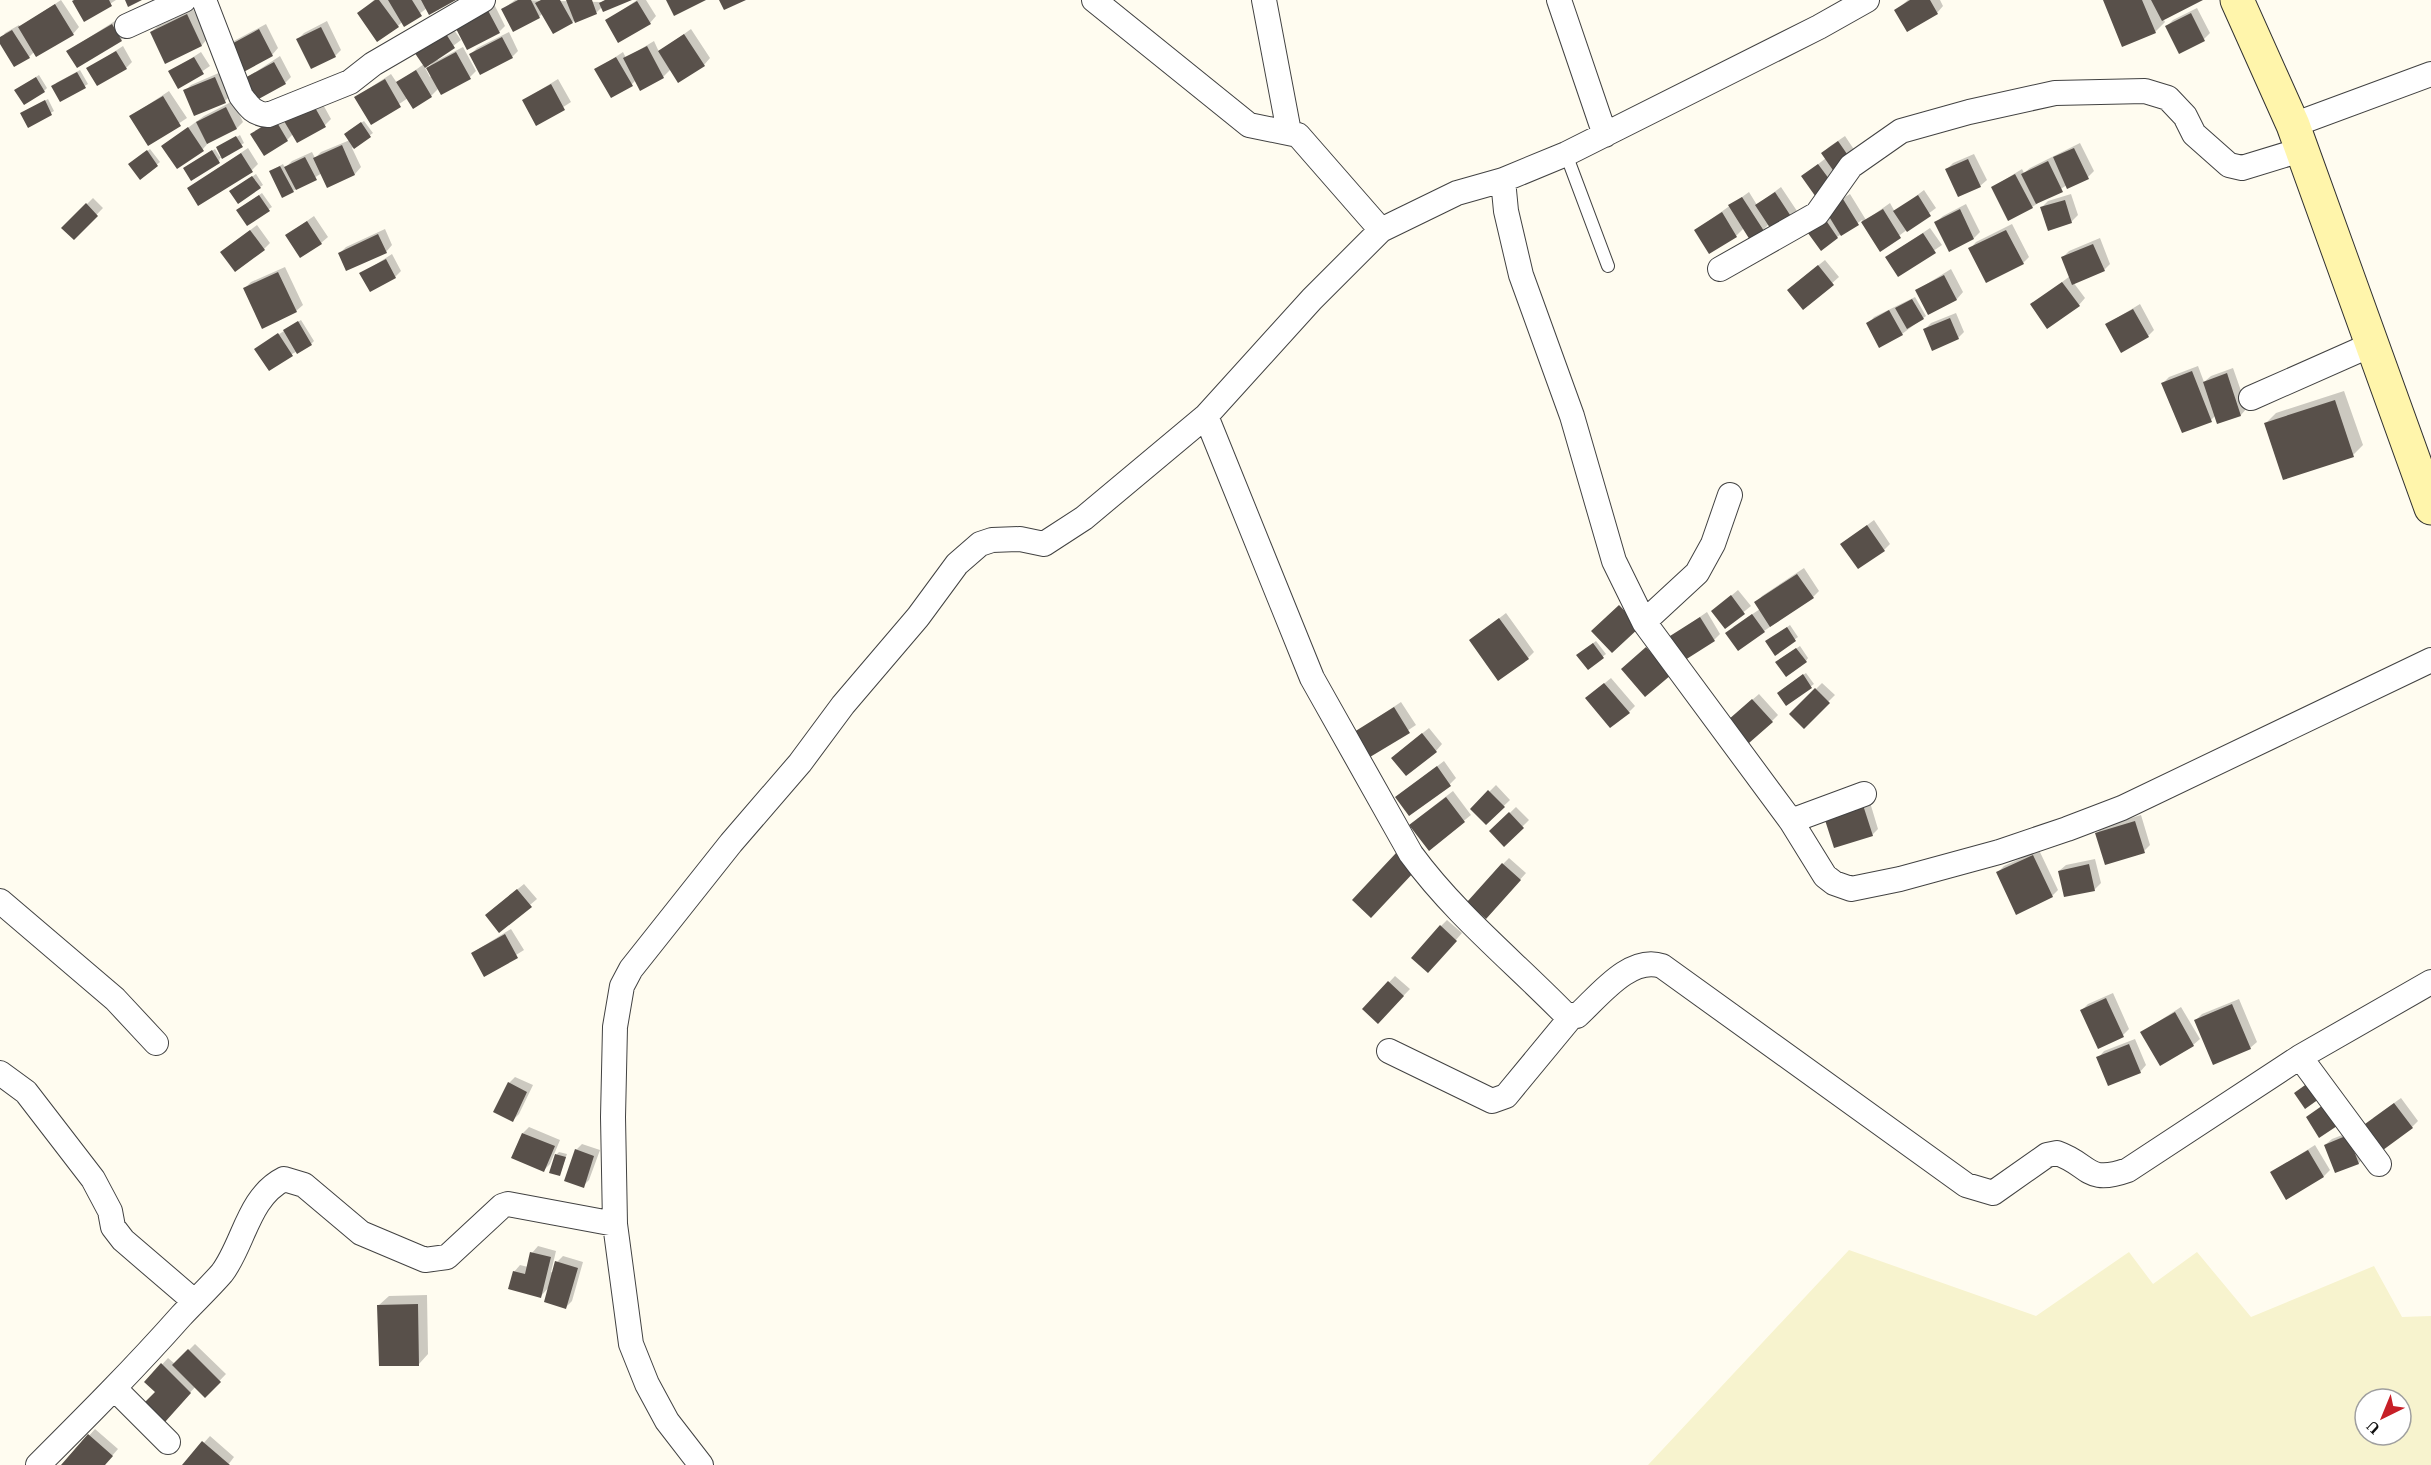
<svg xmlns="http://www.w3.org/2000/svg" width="2431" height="1465" font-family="Georgia,serif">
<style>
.farmland{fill:#f7f3ce;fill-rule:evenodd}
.shadow{fill:#0003;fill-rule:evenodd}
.building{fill:#58504a}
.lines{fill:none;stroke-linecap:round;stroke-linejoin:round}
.lane-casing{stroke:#424242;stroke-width:14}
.street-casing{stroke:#424242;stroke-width:26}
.secondary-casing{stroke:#313131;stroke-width:35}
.lane{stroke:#fff;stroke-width:12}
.street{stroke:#fff;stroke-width:24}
.secondary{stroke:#fff5ab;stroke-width:33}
</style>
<rect width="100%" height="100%" fill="#fffcf0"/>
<!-- farmland -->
<path class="farmland" d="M1849,1250L2036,1316L2129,1252L2153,1284L2197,1252L2251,1317L2374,1266L2402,1317L2431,1316V1465H1648ZM2365,1399H2401V1435H2365Z"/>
<!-- shadow -->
<path class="shadow" d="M61,0L79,27L73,34L35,51L29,57L0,41L5,33L19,25L20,27Z
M75,0H116L85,20Z
M374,0H453L427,8L405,25L403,21L398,26L359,13Z
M492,0L505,26L499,32L454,21Z
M515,0L601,2L628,0L602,7L597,12L572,22L543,13L539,17L503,9Z
M637,0H646L656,16L650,23L606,21Z
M1908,0H1940L1943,6L1937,13L1896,10Z
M2104,0H2200L2163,18L2165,22L2155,32Z
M2197,8L2210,33L2204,39L2167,26L2173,20Z
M193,9L208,38L202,45L166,62L151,32L158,26Z
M118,19L127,34L121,40L68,51Z
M327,21L341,50L335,56L298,39L304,33Z
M448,21L461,40L437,58L438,60L463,47L476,71L470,77L439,88L431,96L408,98L371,123L356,97L391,74L397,83L424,64ZM436,59L428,68L432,75L430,77L424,66Z
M266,24L278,48L272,55L228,47L234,41Z
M691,29L710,58L704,65L671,69L663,77L636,80L632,84L596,70L623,52L626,58L654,41L659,52Z
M509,32L518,51L512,57L471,54L477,48Z
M123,46L132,62L126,68L88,69Z
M201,52L210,66L179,87L170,72Z
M280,56L291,77L285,83L245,79Z
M80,70L88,84L61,100L56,83Z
M221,72L231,95L225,101L185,91L191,85Z
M39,75L47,88L44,91L19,88Z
M558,79L571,102L537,124L524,100Z
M169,91L187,118L148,144L131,116Z
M48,99L54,111L28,126L25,111Z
M320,99L331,119L325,125L293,134L287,140L252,134L282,114Z
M233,101L243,122L237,128L209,142L203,149L178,167L163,146L204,116Z
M364,121L373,133L352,148L361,167L355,174L327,186L322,173L293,191L274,169L283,164L285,168L292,161L312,152L315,158L321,152L350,140L348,131Z
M240,135L244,143L220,158L219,162L187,166L215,149L220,157L222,156L219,147Z
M1845,136L1859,157L1840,180L1803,176L1826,158L1823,153L1829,147Z
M2080,143L2094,171L2088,177L2067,185L2032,207L1993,187L2022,169L2024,173L2030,168Z
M248,148L258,164L252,170L189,188Z
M150,149L160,162L140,178L133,162Z
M1974,154L1987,180L1980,186L1947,169L1953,163Z
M256,174L263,185L260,187L234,189Z
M1781,187L1799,214L1769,224L1763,230L1744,228L1736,236L1696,230L1749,192L1757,205Z
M1924,190L1936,208L1880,250L1862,220L1837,237L1807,229L1833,204L1850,194L1866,220L1890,203L1895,212Z
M262,193L272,207L269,209L240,208Z
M2071,194L2078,215L2071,222L2041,208L2048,201Z
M93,198L103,208L74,238L63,228Z
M1966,204L1980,232L1974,238L1936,222L1943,216Z
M314,216L328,237L321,243L287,235Z
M2012,224L2029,257L2023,263L1970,249L1976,242Z
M257,225L270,243L264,249L229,246Z
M1930,228L1942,245L1898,275L1887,257Z
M385,229L392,245L386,252L340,253L346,247Z
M2100,238L2110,264L2104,270L2073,282L2085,298L2079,305H2032L2070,276L2062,258L2069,251Z
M392,254L401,271L395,277L361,274Z
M1825,260L1839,277L1804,308L1795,284Z
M285,267L303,305L296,311L245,288L251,282Z
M1951,269L1963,292L1957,299L1929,313L1917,290Z
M1915,297L1926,316L1902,334L1868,324L1874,317Z
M2140,304L2154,330L2148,336L2107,324Z
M1956,313L1964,332L1958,338L1925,329L1931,323Z
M301,320L314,341L311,344L292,354L256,349Z
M2198,366L2204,382L2211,376L2233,368L2247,408L2241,415L2218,422L2216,415L2211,420L2163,383L2169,377Z
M2344,391L2363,445L2353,455L2266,423L2276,413Z
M1874,520L1890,544L1884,550L1842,544Z
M1804,568L1819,591L1813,597L1764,631L1733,627L1760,609L1756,603L1762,596Z
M1738,590L1751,606L1725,627L1713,611Z
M1707,612L1720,634L1714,640L1672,636Z
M1506,613L1534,652L1528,658L1471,640Z
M1790,625L1798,637L1775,654L1770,639Z
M1596,641L1606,654L1588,668L1581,652Z
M1800,646L1808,658L1806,661L1780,659Z
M1806,673L1814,684L1786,704L1781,690Z
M1611,678L1635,706L1629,712L1594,692Z
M1822,683L1835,695L1804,726L1791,714Z
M1759,694L1778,715L1772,721L1736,714Z
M1401,702L1416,725L1371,755L1356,732Z
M1429,728L1442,744L1436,751L1399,752Z
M1444,761L1456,778L1450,784L1397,797Z
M1496,785L1510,800L1486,823L1472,809Z
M1453,791L1471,815L1429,849L1417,819Z
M1869,799L1878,829L1872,835L1835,847Z
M1516,807L1529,820L1504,845L1491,831Z
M2141,815L2150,845L2144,851L2096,834L2103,827Z
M2039,850L2058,890L2052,896L1998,872L2004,866Z
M1509,858L1526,873L1492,911L1503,864Z
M2095,859L2101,883L2094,890L2059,871L2066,865Z
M524,884L537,899L499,931L493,909Z
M1447,920L1462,933L1434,965L1441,926Z
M511,929L524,950L484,975L472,953Z
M1395,976L1410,989L1378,1022L1364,1009Z
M2113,993L2129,1029L2123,1035L2082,1010L2088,1004Z
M2239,999L2257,1042L2250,1048L2196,1020L2202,1014Z
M2181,1007L2200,1039L2193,1045L2142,1032Z
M2135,1039L2146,1065L2140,1072L2098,1058L2104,1051Z
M515,1077L533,1085L519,1114L513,1120L509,1083Z
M2401,1098L2418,1121L2412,1127L2373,1118Z
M529,1127L560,1140L550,1164L544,1170L523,1133Z
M2355,1130L2365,1156L2359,1163L2336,1172L2325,1145L2332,1139Z
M582,1144L600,1150L589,1180L583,1186L576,1150Z
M2315,1145L2330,1170L2324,1176L2272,1172Z
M559,1152L567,1154L560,1174L556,1155Z
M538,1246L556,1251L551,1272L554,1273L557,1262L563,1256L583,1262L572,1301L566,1307L549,1287L541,1296L514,1272L520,1265L528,1267L532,1253Z
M427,1295L428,1354L419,1364L379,1305L389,1296Z
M195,1344L226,1374L205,1396L196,1386L171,1414L157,1392L146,1382L168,1358L175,1364Z
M95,1429L118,1449L104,1465H63Z
M210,1436L234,1457L228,1465H184Z"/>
<!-- building -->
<path class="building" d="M74,0H109L112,6L84,22L72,1Z
M125,0H142L128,7Z
M375,0H379L399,27L377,42L357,13Z
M388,0H412L422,16L404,27Z
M421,0H456L429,15Z
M518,0H531L540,18L513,32L501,9Z
M541,0H560L573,23L553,34L535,3Z
M566,0H592L597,14L575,23Z
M605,0H632L603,12L599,3Z
M666,0H706L674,16Z
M719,0H746L724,10Z
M1910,0H1930L1938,14L1907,32L1894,10Z
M2103,0H2142L2156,33L2122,47Z
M2151,0H2203L2162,21Z
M637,1L651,24L618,43L605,20Z
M484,3L500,33L467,50L452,21Z
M55,4L74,35L36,57L18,27Z
M2191,13L2205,41L2179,54L2165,26Z
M187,14L202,46L165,64L150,32Z
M112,24L122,41L77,68L66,51Z
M441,26L455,48L425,68L410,46Z
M321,27L336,57L311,69L296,39Z
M259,29L273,56L240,74L226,47Z
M12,30L30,58L14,67L0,44V37Z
M684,34L705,66L678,83L658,51Z
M502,37L513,58L480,75L469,54Z
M647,46L664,78L640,91L623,58Z
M116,51L127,69L97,86L86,68Z
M456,52L471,79L441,95L426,68Z
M194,57L204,74L178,89L168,71Z
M616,57L633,86L611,98L594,69Z
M274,62L286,84L255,101L243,79Z
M416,70L432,97L413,109L396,82Z
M77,72L86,88L60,102L51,86Z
M36,77L45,92L24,105L14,90Z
M215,77L226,103L194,116L183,90Z
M385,79L401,107L371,125L354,97Z
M551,84L565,110L536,126L522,100Z
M163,96L181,126L148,146L129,116Z
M45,100L52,115L28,128L20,113Z
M313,104L326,127L297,143L284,121Z
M226,107L237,129L207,144L196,122Z
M275,119L288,141L264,156L250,134Z
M361,122L371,137L354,149L344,134Z
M188,127L204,151L177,169L161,146Z
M236,136L243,147L222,159L216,147Z
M1838,141L1854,164L1837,176L1821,153Z
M342,145L355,175L327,188L313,158Z
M2074,148L2089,179L2067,189L2053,157Z
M147,150L158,166L140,180L128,164Z
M212,150L220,163L191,181L183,168Z
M241,153L253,172L198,206L187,188Z
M305,157L317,180L296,190L284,167Z
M1968,159L1981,187L1958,197L1945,169Z
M2048,161L2063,192L2036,204L2021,174Z
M1818,164L1835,187L1818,200L1801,176Z
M280,166L294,192L282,198L269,171Z
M2015,174L2033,208L2008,221L1991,187Z
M252,176L261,188L238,204L229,191Z
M1775,192L1794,221L1774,234L1755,205Z
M259,195L270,211L247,226L236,210Z
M1918,195L1931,216L1907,232L1893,211Z
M1742,197L1764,231L1750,240L1728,205Z
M1843,199L1859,225L1841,236L1825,210Z
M2065,200L2072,223L2048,231L2040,207Z
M86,203L98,216L74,240L61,228Z
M1883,209L1901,238L1880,252L1861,222Z
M1960,209L1974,239L1949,252L1934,222Z
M1722,212L1737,237L1709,254L1694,230Z
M1823,216L1838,238L1821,251L1805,229Z
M307,221L322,244L300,258L285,235Z
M250,230L265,250L235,272L220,252Z
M2006,230L2024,264L1986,283L1968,248Z
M1923,233L1936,253L1898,277L1885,257Z
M378,234L387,253L346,271L338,253Z
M2093,244L2105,271L2072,285L2061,257Z
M386,259L396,278L370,292L359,273Z
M1818,265L1834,285L1803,310L1787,290Z
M278,272L297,312L262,329L243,288Z
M1944,275L1957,300L1928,315L1915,290Z
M2062,282L2080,306L2047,329L2030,304Z
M1912,299L1924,319L1907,329L1895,308Z
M2133,309L2149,337L2121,353L2105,324Z
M1889,310L1903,335L1879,348L1866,323Z
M1950,318L1959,339L1932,351L1923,329Z
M298,321L312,345L297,354L283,330Z
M278,333L293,356L269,371L254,349Z
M2192,371L2212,422L2182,433L2161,383Z
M2227,373L2241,416L2217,424L2203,382Z
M2335,400L2354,457L2283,480L2264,423Z
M1867,525L1885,551L1858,569L1840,544Z
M1797,574L1814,598L1770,627L1754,602Z
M1731,595L1745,614L1725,629L1711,611Z
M1619,605L1640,627L1612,653L1591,631Z
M1752,614L1765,632L1738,651L1725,633Z
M1700,617L1715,641L1685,660L1670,636Z
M1499,618L1529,659L1498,681L1469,640Z
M1787,627L1796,641L1775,656L1765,641Z
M1593,643L1604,658L1588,670L1576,655Z
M1646,647L1671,675L1645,697L1621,669Z
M1796,648L1807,662L1786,677L1775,662Z
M1803,674L1812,688L1786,706L1777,693Z
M1604,683L1630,713L1610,728L1585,698Z
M1815,688L1830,703L1804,729L1789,714Z
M1752,699L1773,722L1749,743L1728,720Z
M1394,707L1410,733L1370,757L1354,732Z
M1422,733L1437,752L1406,776L1391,758Z
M1437,766L1451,786L1409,816L1395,797Z
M1488,790L1505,807L1486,825L1470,809Z
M1446,797L1465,822L1429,851L1409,825Z
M1863,805L1873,836L1834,848L1824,817Z
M1509,812L1524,828L1504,847L1489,831Z
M2135,821L2145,853L2105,865L2095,833Z
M1396,853L1415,871L1371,918L1352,900Z
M2033,855L2053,897L2016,915L1996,872Z
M1502,863L1521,880L1486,919L1467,902Z
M2089,864L2095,891L2064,897L2058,871Z
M517,889L532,907L499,933L485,915Z
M1440,925L1457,941L1428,973L1411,958Z
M505,934L518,958L484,977L471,953Z
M1388,981L1404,996L1378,1024L1362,1009Z
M2106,998L2124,1037L2098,1049L2080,1010Z
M2232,1004L2251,1049L2213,1065L2194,1020Z
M2175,1012L2194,1046L2160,1066L2140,1032Z
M2129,1044L2141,1073L2108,1086L2096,1057Z
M508,1082L527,1092L513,1122L493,1112Z
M2308,1083L2319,1099L2305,1109L2294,1093Z
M2326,1103L2340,1124L2319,1138L2306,1117Z
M2394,1103L2413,1128L2383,1150L2365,1124Z
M522,1133L555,1146L544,1172L511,1158Z
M2348,1135L2359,1164L2335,1173L2324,1145Z
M575,1149L594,1156L584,1188L564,1181Z
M2308,1150L2324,1177L2286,1200L2270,1172Z
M555,1154L566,1157L560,1176L549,1173Z
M530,1252L551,1257L541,1298L508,1289L513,1271L525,1274Z
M555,1261L578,1268L566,1309L544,1302Z
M418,1304L419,1366H379L377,1305Z
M188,1349L221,1382L205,1398L172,1365Z
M161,1363L191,1393L165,1422L144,1403L155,1392L144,1382Z
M88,1434L113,1456L105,1465H61Z
M202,1441L230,1465H182Z"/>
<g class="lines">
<!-- lane casing -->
<g class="lane-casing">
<path id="lane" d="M1566,154L1608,266"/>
</g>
<!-- street casing -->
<g class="street-casing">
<path id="street" d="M204,0L241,96C249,107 254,114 268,115L350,82L373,64L483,0
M1094,0L1249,125L1298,135L1381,230
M1264,0L1289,132
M1559,0L1605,135
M127,26L184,0
M2293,125L2431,74
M1503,180L1506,211L1521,275L1572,416L1614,561L1644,622L1791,821L1825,876L1834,883L1851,889L1900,879L1999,852L2067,829L2122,808L2431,660
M1720,269L1817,214L1851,166L1901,131L1969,112L2055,93L2145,91L2168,98L2185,116L2194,134L2229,165L2242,168L2301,150
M2251,398L2373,344
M1206,416L1312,678L1411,854C1455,914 1512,960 1564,1013L1577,1016C1599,996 1630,955 1662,966L1966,1185L1993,1193L2047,1155L2057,1153C2091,1165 2086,1185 2128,1170L2300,1057L2431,982
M1644,622L1697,573L1713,544L1730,495
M1791,821L1864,794
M0,901L115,999L156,1043
M1389,1051L1492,1101L1506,1096L1572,1016
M2300,1057L2379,1164
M0,1073L26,1092L93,1179L110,1211L113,1227L123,1240L194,1301
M615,1224L631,1344L647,1384L667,1421L701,1465
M115,1389L168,1442
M38,1465C87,1416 135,1368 181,1316C194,1302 209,1288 222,1273C244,1244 248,1197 284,1179L304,1185L361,1233L425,1260L447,1257L502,1206L508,1204L615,1224L613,1117L615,1027L622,986L631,969L731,843L800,763L843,705L918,617L957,564L980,544L992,540L1020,539L1044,544L1084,518L1206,416L1312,299L1381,230L1457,193L1503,180L1566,154L1819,27L1867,0"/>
</g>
<!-- secondary casing -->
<g class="secondary-casing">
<path id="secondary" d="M2237,0L2293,125L2431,508"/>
</g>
<!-- lane -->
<use href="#lane" class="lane"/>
<!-- street -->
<use href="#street" class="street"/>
<!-- secondary -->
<use href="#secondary" class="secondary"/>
</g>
<!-- north arrow -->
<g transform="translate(2383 1417) rotate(223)"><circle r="28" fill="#ffffff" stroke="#9f9f9f" stroke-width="1.5"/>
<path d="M0-4.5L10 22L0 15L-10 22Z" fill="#c71f27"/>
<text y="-9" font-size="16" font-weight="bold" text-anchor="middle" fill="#0f0f0f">U</text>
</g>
</svg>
